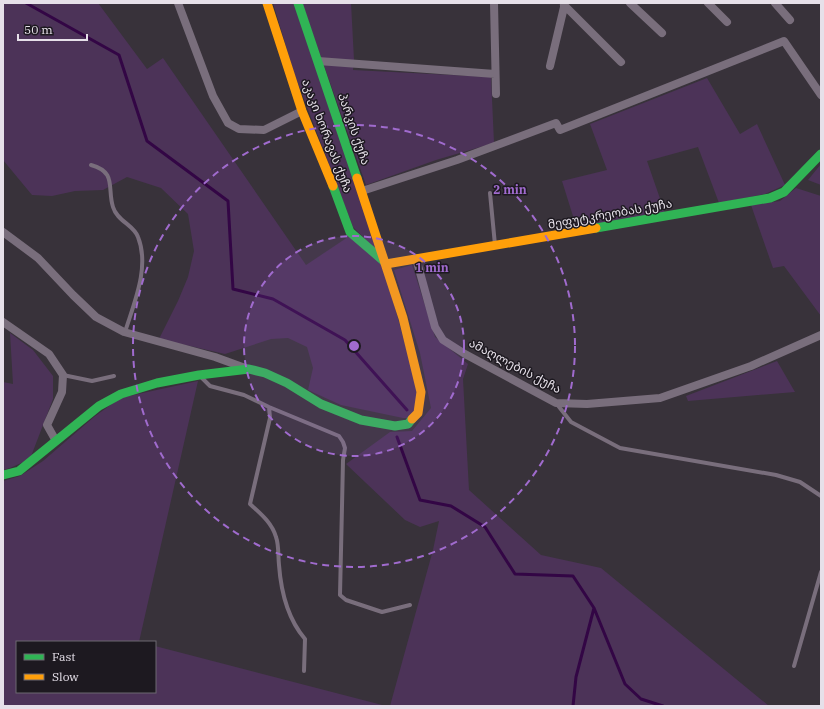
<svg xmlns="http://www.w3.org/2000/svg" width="824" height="709" font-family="'IBM Plex Serif','Noto Sans Georgian',serif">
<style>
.green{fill:#4c3358}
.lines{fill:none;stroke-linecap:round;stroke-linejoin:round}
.stream{stroke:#330645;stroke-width:3}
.lane{stroke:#796e7c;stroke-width:4}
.street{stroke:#796e7c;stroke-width:8}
.fast{stroke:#30b455;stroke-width:9}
.slow{stroke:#ff9f0a;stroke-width:9}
.ring{fill:none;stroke:#a06bce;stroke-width:2;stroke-dasharray:7 5}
.labels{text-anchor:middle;stroke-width:3;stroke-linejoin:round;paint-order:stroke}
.street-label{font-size:12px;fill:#e6e0e9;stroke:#1d1920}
.centre{fill:#a06bce;stroke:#1d1920;stroke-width:2}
.ring-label{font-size:12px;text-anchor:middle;font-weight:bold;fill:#a06bce;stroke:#1d1920;stroke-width:3;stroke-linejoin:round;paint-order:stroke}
</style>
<rect width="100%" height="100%" fill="#38323a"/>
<!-- green -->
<path class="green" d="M3,3H98L147,69L163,58L306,265L351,235L384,267L418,392L415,410L409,418H403L341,405L308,390L313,368L307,347L288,338L271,339L225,354L159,339L178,301L188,277L194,251L188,214L161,188L127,177L103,190L75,191L52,196L32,195L3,160Z
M273,3H294L381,255L353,227L294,73Z
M302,3H351L354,60L353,70L491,77L494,143L436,160L366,185Z
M707,78L740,134L757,124L785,185L765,194L719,203L698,147L647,161L665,213L577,229L562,181L607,170L590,124Z
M821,164V185L808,180Z
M796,188L821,196V316L784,266L773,268L751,205L780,201Z
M412,265L435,337L468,364L463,379L469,490L541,555L601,568L769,706H390L433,550L439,521L420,527L405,520L346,464L390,432L412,431L431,408L420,353L394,270Z
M10,333L33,350L53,376V399L30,459L10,468L3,470V382L13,384Z
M777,361L795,392L688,401L686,396Z
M198,381L139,642H17V692H155V646L386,706H3V481L20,476L43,461L94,417L120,398Z"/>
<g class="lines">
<!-- stream -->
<path class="stream" d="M26,3L119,55L147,141L228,201L233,289L273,299L345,340L407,410
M397,437L420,500L451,506L485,527L515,574L573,576L594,608L625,684L641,699L663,706
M573,706L576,677L594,608"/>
<!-- lane -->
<path class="lane" d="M91,165C117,172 107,188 113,207C117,221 134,225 138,237C150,267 134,303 125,332
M490,193L495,245
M63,375L92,381L114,376
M201,377L210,386L244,395L269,407L339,436L343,442L345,448L343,460L342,506L340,595L346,600L382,612L410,605
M556,403L571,422L620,448L776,475L800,482L821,496
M269,407L270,418L250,504C261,514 272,523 276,537C279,545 278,556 279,565C281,592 287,618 305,639L304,671
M794,666L821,572"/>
<!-- street -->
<path class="street" d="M178,3L213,96L228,123L239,129L264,130L302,111
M494,3L496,94
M630,3L662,33
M708,3L727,22
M775,3L790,20
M564,5L621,62
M318,61L495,74
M550,66L565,3
M362,191L457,160L556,123L560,130L784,41L821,95
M3,232L38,258L73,295L96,317L124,332L215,357L248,369
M416,258L435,327L443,340L465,354L556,403L587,404L660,398L751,366L821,335
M3,322L49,354L63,375L62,392L47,425L56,441"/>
<!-- fast -->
<path class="fast" d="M298,3L357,178
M333,186L350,232L386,263
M596,228L770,198L784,192L821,154
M3,475L19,471L99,406L121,394L157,383L199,375L249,369L265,373L287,383L321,404L361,420L395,426L408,424L412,419"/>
<!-- slow -->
<path class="slow" d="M267,3L302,111L333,186
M357,178L403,318L421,392L418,413L412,419
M386,264L596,228"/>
</g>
<!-- distance rings -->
<circle cx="354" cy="346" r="110" fill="#a06bce" fill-opacity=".12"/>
<g class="ring">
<circle cx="354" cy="346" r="110"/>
<circle cx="354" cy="346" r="221"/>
</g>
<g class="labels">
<!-- street labels -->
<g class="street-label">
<text transform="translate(354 129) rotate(71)" y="4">პარკის ქუჩა</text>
<text transform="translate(327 136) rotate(69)" y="4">აკაკი ხორავას ქუჩა</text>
<text transform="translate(610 214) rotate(-10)" y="4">მეფუტკრეობას ქუჩა</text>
<text transform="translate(515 366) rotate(28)" y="4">ამაღლების ქუჩა</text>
</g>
</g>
<circle cx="354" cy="346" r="6" class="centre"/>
<g class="ring-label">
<text x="510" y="194">2 min</text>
<text x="432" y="272">1 min</text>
</g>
<!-- border -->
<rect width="824" height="709" fill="none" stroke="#e6e0e9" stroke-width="8"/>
<!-- legend -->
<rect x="16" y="641" width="140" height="52" fill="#1d1920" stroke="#6d6970"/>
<rect x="24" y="654" width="20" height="6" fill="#30b455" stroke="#6d6970"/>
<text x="52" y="661" font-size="12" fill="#e6e0e9">Fast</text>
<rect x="24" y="674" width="20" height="6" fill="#ff9f0a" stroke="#6d6970"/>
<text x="52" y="681" font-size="12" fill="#e6e0e9">Slow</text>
<!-- scale -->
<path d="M18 34v6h69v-6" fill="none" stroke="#e6e0e9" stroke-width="2"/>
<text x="24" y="34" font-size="12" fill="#e6e0e9" stroke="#1d1920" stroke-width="3" paint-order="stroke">50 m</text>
</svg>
